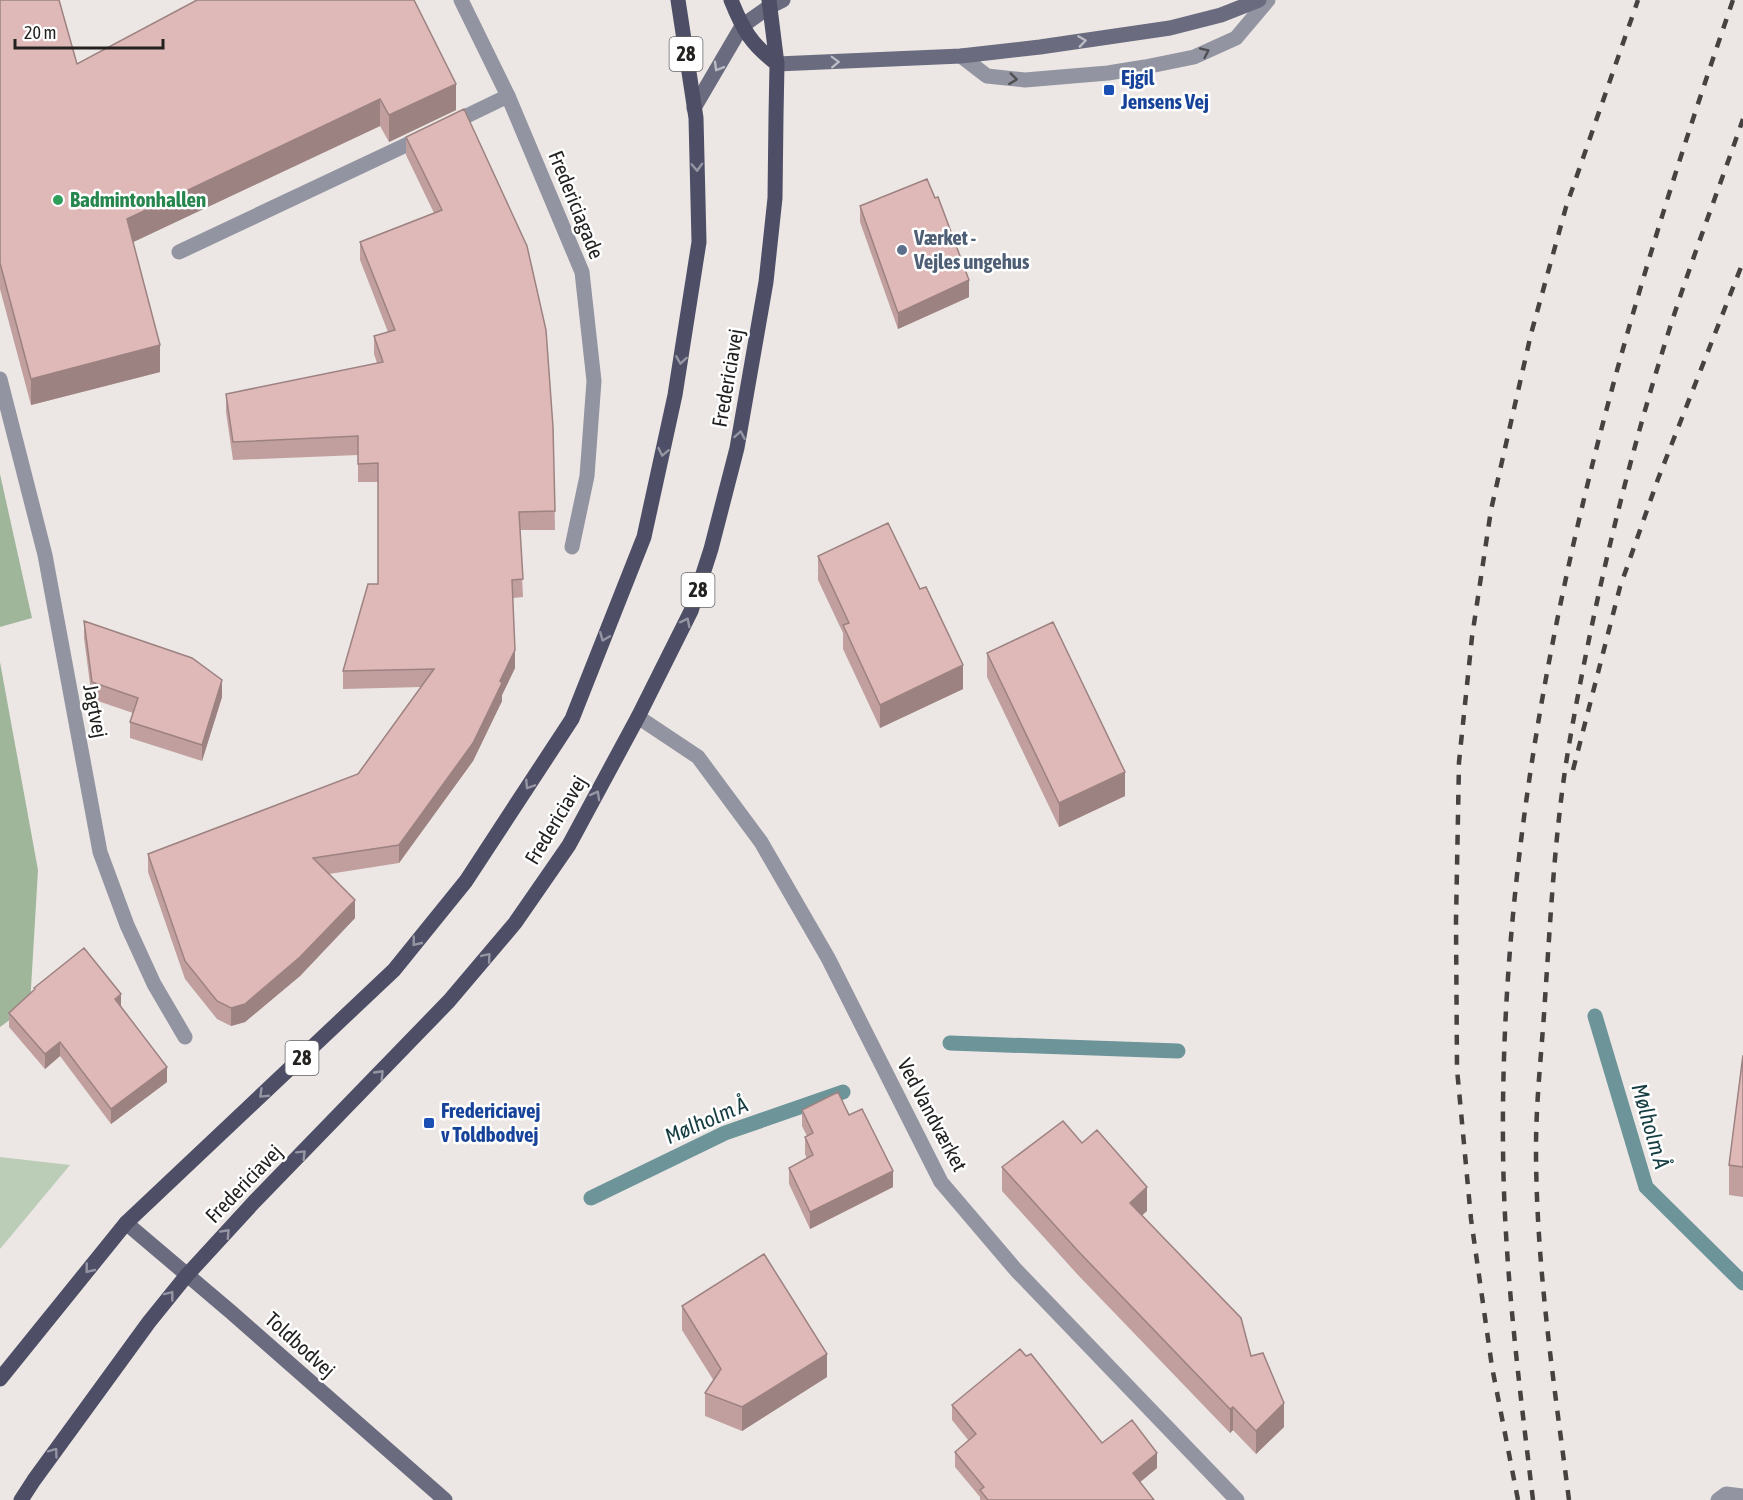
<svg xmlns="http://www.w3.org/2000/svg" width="1743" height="1500" font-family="'Asap Condensed',sans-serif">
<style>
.green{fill:#bbcdb7}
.forest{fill:#a0b69b}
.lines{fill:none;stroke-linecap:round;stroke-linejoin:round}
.stream{stroke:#6c9499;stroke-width:15}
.service{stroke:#9394a1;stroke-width:15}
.minor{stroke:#9394a1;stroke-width:15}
.secondary{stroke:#6a6b7f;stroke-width:15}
.primary{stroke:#4e4f66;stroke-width:15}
.rail{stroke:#454241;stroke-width:4.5;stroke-dasharray:10 10;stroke-linecap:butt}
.wall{fill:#c09f9e}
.shaded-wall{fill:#9c8281}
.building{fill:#dfb9b8;stroke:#9c8281;stroke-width:1.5}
.oneway{stroke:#bcbcc5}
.oneway2{stroke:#505054}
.oneway3{stroke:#9595a3}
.transit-dot{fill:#1a4fb4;stroke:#fff;stroke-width:2}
.leisure-dot{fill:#2e9e5b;stroke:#fff;stroke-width:2}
.service-dot{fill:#5c6f8a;stroke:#fff;stroke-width:2}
.labels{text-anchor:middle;stroke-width:5;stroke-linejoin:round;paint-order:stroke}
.shield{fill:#fff;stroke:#666464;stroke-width:1.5}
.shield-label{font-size:20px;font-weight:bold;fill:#242221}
.transit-label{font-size:21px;font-weight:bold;fill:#164399;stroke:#fff;text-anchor:start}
.leisure-label{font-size:21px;font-weight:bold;fill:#27864d;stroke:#fff;text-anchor:start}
.street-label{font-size:21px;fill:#242221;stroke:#fff}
.service-label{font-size:21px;font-weight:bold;fill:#4e5e75;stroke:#fff;text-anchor:start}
.water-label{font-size:22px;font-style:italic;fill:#163e42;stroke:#fff}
</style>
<rect width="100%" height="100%" fill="#ece7e4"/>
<!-- green -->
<path class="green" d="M0,1157L70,1165L0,1249Z"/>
<!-- forest -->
<path class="forest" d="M0,474L32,618L0,627Z
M0,662L38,870L30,1005L0,1027Z"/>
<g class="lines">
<!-- stream -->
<path class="stream" d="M1595,1016L1646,1187L1743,1283
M950,1043L1178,1051
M591,1198L725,1133L843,1092"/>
<!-- service -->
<path class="service" d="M961,56L987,76L1025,80L1108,73L1145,67L1194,57L1236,38L1268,0
M450,124L508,96
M179,252L423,137
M1718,1500L1726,1494L1743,1496"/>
<!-- minor -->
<path class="minor" d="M461,0L508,96L582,272L594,381L587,476L572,547
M0,379L45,555L100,852L127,925L154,984L185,1037
M638,717L698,757L761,842L828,958L941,1182L1016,1270L1237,1500"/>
<!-- secondary -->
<path class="secondary" d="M777,64L961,56L1040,47L1170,28L1221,15L1259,0
M694,108L742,26L769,7L783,0
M126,1223L231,1312L445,1500"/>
<!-- primary -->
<path class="primary" d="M731,0C743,30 751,44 777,64
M0,1379L126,1223L394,970L466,881L572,719L644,537L675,395L699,242L696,118L678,0
M21,1500L34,1480L149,1322L187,1275L254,1202L449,1001L515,923L569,845L638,717L691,611L711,549L737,448L766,282L775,198L776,116L777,64L769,0"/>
<!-- rail -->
<path class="rail" d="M1573,770L1620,587L1658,479L1743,262
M1518,1500L1492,1367L1471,1219L1457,1069L1456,921L1459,762L1472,637L1491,510L1531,334L1566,207L1638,0
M1533,1500C1519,1383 1504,1266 1503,1148C1499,754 1606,369 1733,0
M1569,1500C1554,1383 1536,1266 1536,1148C1536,1099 1542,1049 1545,999C1551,912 1555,825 1570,739C1593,608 1623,480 1662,353C1686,274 1716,197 1743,119"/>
</g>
<!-- wall -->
<path class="wall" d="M0,0L77,64L195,1V0H414L456,110L389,142L380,126L133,242L160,372L31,405L0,289Z
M406,137L553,427L555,530H520L523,597L513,598L515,668L502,695V701L473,761L399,863L329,874L355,918L300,976L245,1022L231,1026L217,1019L185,979L148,872V854L358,774L421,687L343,689V671L378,584V482H358V455L233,460L226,412V394L377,363L374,354V336L388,332L360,260V242L434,213L406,155Z
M860,206L969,297L898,329L860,222Z
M818,556L920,589L963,689L880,728L843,649V633L818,580Z
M84,621L222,697L202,761L130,738V722L133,713L92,699L84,638Z
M987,653L1125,796L1059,827L987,677Z
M34,988L121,1006L167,1082L111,1124L60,1056L45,1069L9,1027V1013L34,990Z
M1743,1055V1197L1729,1195V1165Z
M802,1110L849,1115L893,1187L810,1229L789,1184V1168L807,1159L805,1154V1137L807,1136L802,1126Z
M1082,1143L1147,1211L1142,1215L1251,1356L1284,1427L1256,1454L1233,1430L1230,1433L1078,1275L1002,1191V1167Z
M682,1306L827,1377L742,1431L705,1416V1393L714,1381L682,1330Z
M952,1405L1102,1443L1157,1468L1140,1482L1154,1500H980V1497L955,1467V1452L969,1441L952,1420Z"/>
<!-- shaded-wall -->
<path class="shaded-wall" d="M456,84V110L389,142V115Z
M380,99V126L127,245V219Z
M969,280V297L898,329V313Z
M160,345V372L31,405V379Z
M515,650V668L502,695V701L473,761L399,863V845L500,681Z
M963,665V689L880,728V705Z
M222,680V697L202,761V745Z
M1125,772V796L1059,827V803Z
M355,900V918L300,976L245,1022L231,1026V1008Z
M121,994V1009L115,999Z
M60,1042V1056L45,1069V1054Z
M167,1067V1082L111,1124V1109Z
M893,1171V1187L810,1229V1212Z
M1147,1187V1211L1130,1226V1203Z
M827,1354V1377L742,1431V1407Z
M1284,1403V1427L1256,1454V1431Z
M1233,1407V1430L1230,1433V1409Z
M1157,1453V1468L1133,1488V1473Z"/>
<!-- building -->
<path class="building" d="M0,0H59L77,64L197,0H414L456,84L389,115L380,99L127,219L160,345L31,379L0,263Z
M464,109L527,246L546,330L553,427L555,511L519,512L523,579L512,580L515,650L500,681L502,683L473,743L399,845L313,858L355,900L300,957L245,1004L231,1008L217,1001L185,961L148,854L358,774L434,669L343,671L368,584H378V463L358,464V436L233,442L226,394L383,362L374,336L395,330L360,242L442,210L406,137Z
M927,179L935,198L938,197L969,280L898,313L860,206Z
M888,523L920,589L926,587L963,665L880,705L843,625L849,623L818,556Z
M84,621L192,658L222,680L202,745L130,722L138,698L92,682Z
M1053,622L1125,772L1059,803L987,653Z
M84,948L121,994L115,999L167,1067L111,1109L60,1042L45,1054L9,1013L35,989L34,988Z
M1743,1055V1167L1729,1165Z
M838,1092L849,1115L862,1109L893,1171L810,1212L789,1168L813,1155L805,1137L813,1133L802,1110Z
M1063,1121L1082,1143L1097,1130L1147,1187L1130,1203L1241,1318L1251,1356L1263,1353L1284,1403L1256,1431L1233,1407L1230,1409L1078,1251L1002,1167Z
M764,1254L827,1354L742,1407L705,1393L721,1369L682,1306Z
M1020,1349L1026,1356L1031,1354L1102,1443L1132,1420L1157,1453L1133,1473L1154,1500H988L980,1490L984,1487L955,1452L976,1434L952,1405Z"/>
<!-- one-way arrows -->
<defs><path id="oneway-chevron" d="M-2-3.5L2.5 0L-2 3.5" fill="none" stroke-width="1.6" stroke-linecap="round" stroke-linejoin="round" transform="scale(1.5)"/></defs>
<g class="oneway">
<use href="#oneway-chevron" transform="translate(1082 41) rotate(-8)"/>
<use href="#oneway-chevron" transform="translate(835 62) rotate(-2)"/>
<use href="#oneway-chevron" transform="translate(718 67) rotate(120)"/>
</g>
<g class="oneway2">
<use href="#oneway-chevron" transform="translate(1205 52) rotate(-25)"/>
<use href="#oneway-chevron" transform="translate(1013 79) rotate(7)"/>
</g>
<g class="oneway3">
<use href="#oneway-chevron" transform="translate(697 167) rotate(88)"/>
<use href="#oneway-chevron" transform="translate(681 360) rotate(99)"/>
<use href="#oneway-chevron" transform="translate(740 435) rotate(-80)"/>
<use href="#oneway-chevron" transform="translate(663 452) rotate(102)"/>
<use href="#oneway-chevron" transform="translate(686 622) rotate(-63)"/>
<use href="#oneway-chevron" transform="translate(604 637) rotate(112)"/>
<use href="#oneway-chevron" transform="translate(529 785) rotate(123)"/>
<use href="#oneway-chevron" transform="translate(596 795) rotate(-61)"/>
<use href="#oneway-chevron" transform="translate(416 942) rotate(129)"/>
<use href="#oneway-chevron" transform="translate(487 957) rotate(-50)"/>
<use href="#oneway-chevron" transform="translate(380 1074) rotate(-46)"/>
<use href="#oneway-chevron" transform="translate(263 1094) rotate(136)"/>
<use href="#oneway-chevron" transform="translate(302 1154) rotate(-45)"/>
<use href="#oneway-chevron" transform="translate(226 1233) rotate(-47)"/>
<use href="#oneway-chevron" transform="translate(89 1269) rotate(129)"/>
<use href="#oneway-chevron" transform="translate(170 1295) rotate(-52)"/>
<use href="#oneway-chevron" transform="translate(54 1452) rotate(-54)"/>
</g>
<!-- markers -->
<g class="transit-dot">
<rect x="1103" y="84" width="12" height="12" rx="3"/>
<rect x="423" y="1117" width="12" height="12" rx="3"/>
</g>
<circle class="leisure-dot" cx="58" cy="200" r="6"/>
<circle class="service-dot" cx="902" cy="250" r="6"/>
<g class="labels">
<!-- shield labels -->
<g class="shield">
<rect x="669.5" y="37" width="33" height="34" rx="4.5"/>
<rect x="681.5" y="573" width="33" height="34" rx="4.5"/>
<rect x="285.5" y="1041" width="33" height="34" rx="4.5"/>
</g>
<g class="shield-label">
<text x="686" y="61">28</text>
<text x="698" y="597">28</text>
<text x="302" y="1065">28</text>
</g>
<!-- transit labels -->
<g class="transit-label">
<text x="1121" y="85">Ejgil<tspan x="1121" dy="24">Jensens Vej</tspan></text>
<text x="441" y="1118">Fredericiavej<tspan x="441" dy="24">v Toldbodvej</tspan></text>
</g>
<!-- leisure labels -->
<g class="leisure-label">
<text x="70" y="207">Badmintonhallen</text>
</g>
<!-- street labels -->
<g class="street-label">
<text transform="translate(576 205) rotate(68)" y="7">Fredericiagade</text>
<text transform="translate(728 378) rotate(-80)" y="7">Fredericiavej</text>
<text transform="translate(95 711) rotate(79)" y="7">Jagtvej</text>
<text transform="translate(556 820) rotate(-59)" y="7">Fredericiavej</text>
<text transform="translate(932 1115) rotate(62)" y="7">Ved Vandværket</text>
<text transform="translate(244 1184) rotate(-46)" y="7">Fredericiavej</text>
<text transform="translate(300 1345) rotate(42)" y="7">Toldbodvej</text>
</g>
<!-- service labels -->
<g class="service-label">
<text x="914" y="245">Værket -<tspan x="914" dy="24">Vejles ungehus</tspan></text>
</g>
<!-- water labels -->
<g class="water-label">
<text transform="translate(706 1120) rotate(-23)" y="8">Mølholm Å</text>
<text transform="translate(1651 1126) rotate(74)" y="8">Mølholm Å</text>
</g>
</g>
<!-- scale -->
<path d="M15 39v9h148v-9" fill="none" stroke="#242221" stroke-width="3"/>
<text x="24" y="39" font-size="18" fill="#242221" stroke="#ffffff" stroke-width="4.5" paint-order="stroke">20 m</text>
</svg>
